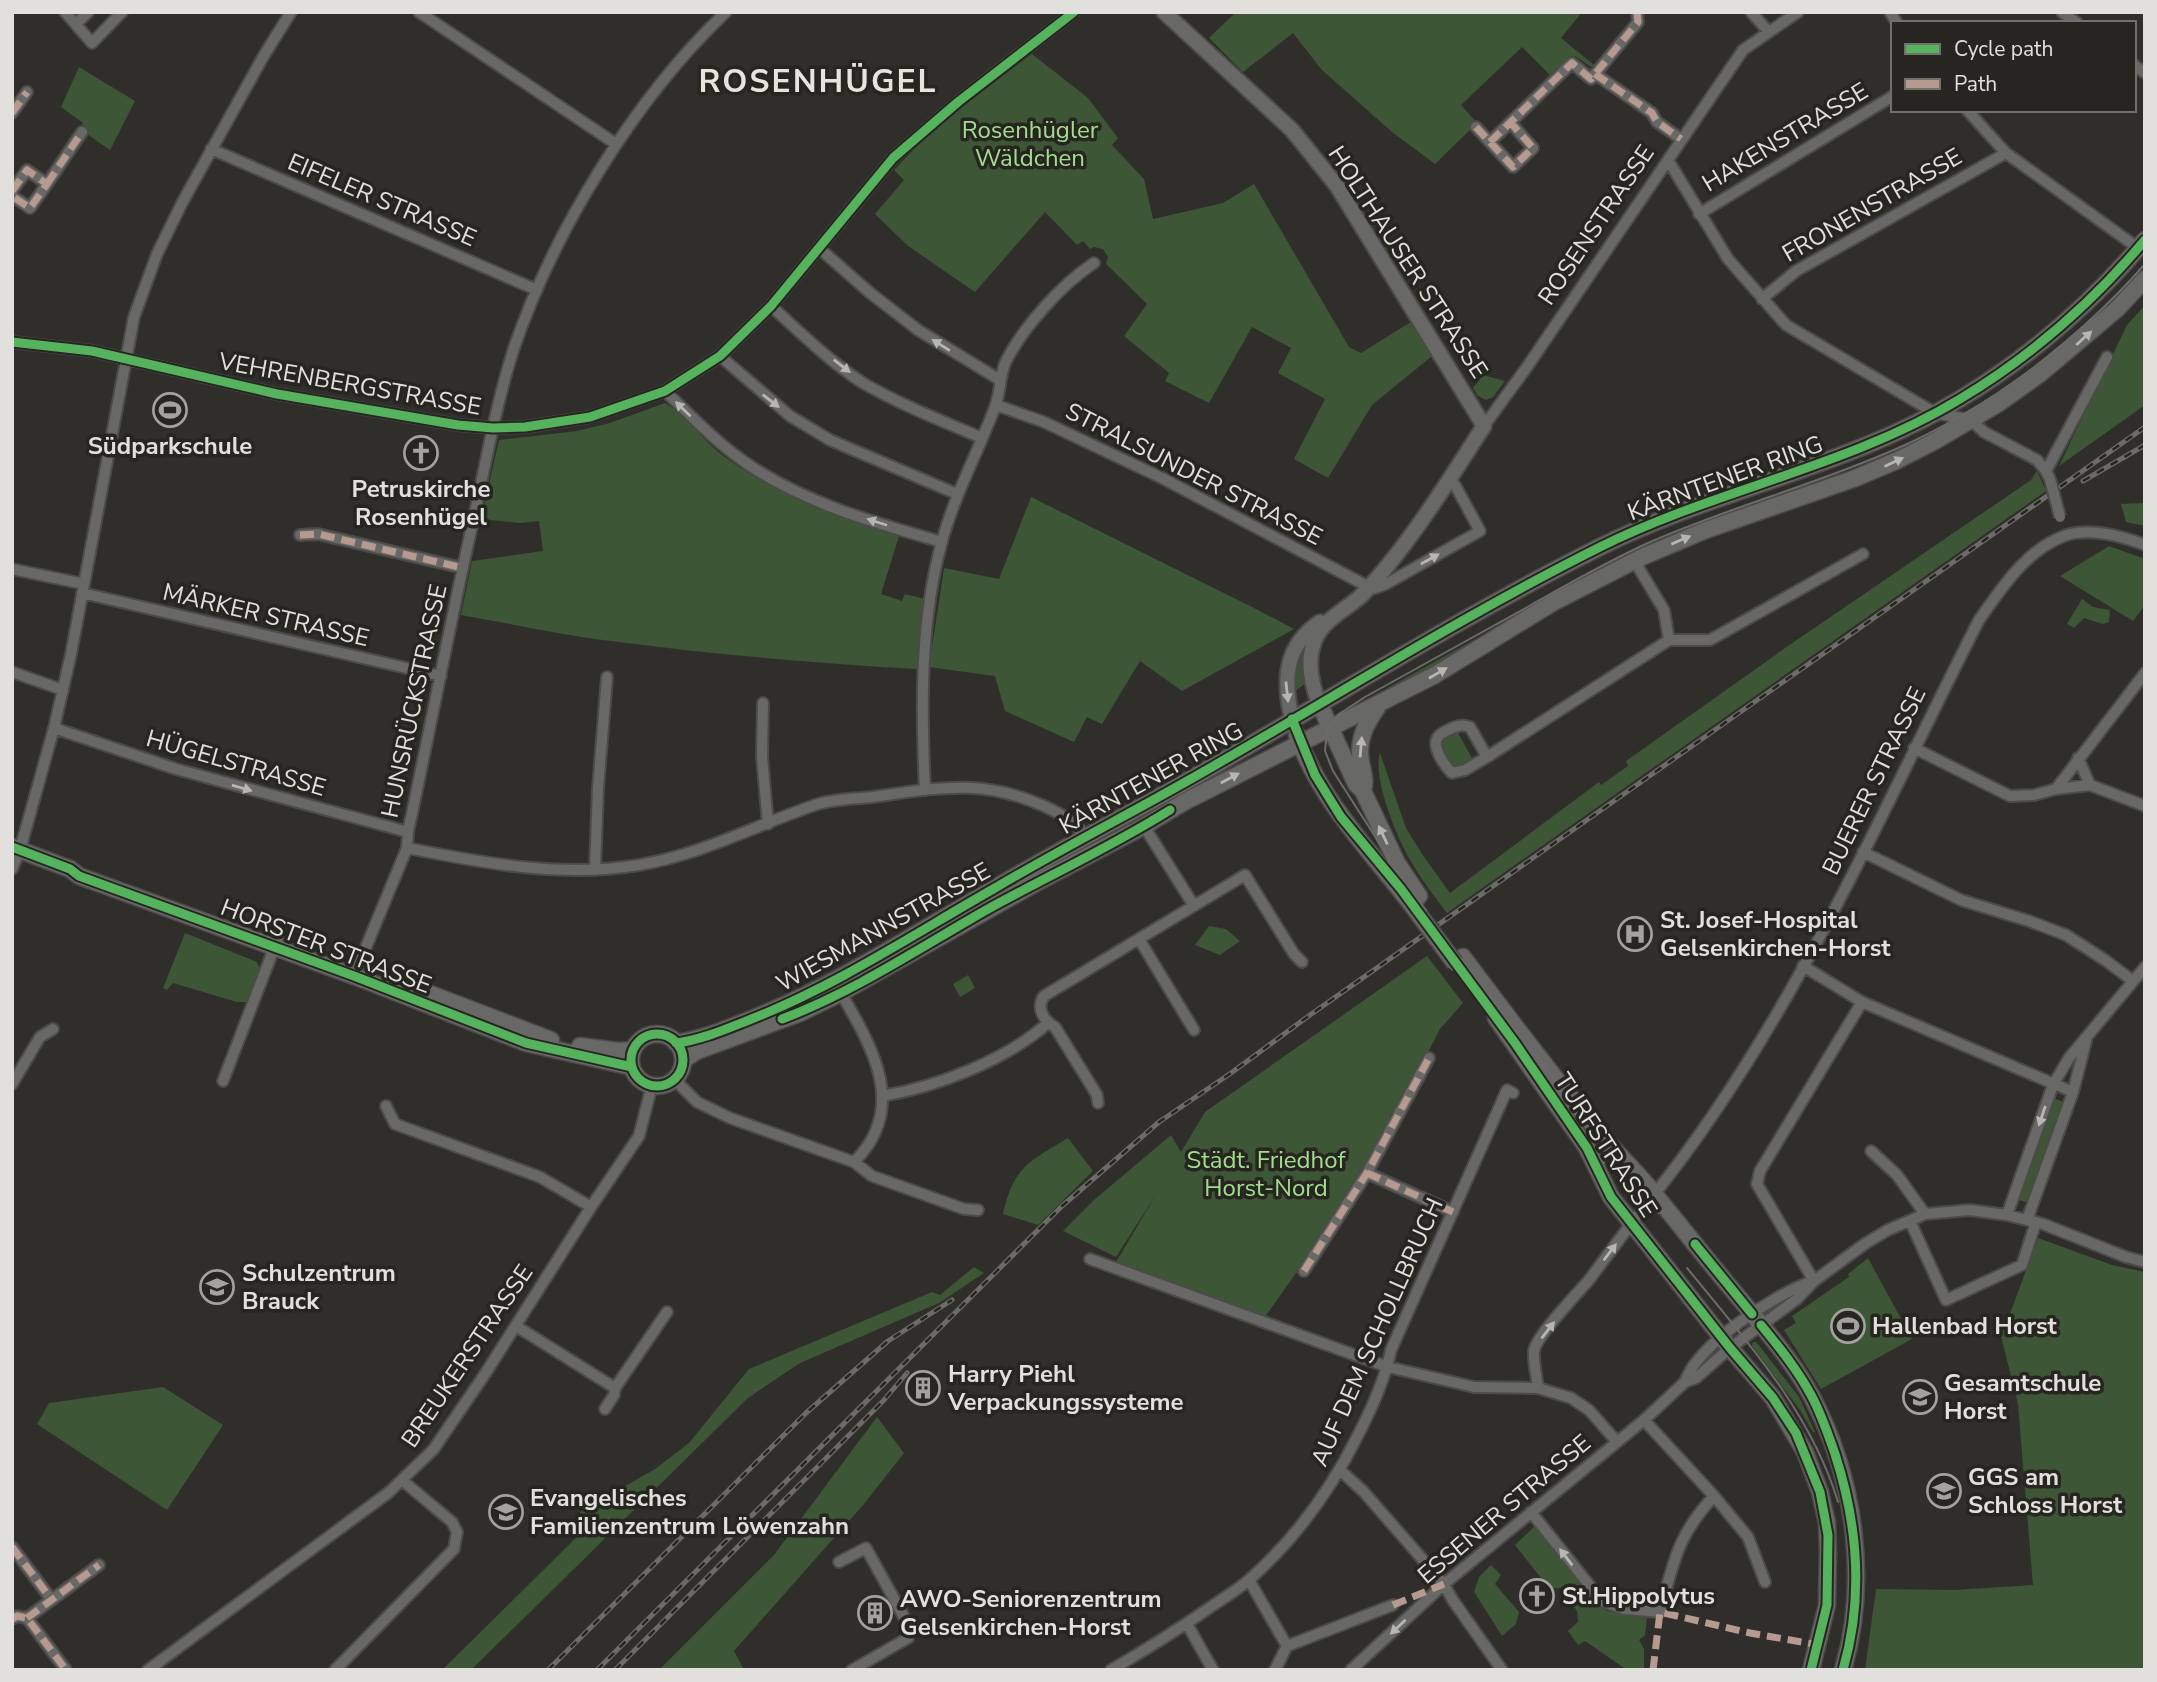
<svg xmlns="http://www.w3.org/2000/svg" width="2157" height="1682" font-family="'Nunito Sans',sans-serif">
<style>
.green{fill:#3d5635}
.lines{fill:none;stroke-linecap:round;stroke-linejoin:round}
.minor-casing{stroke:#4c4b49;stroke-width:14}
.tertiary-casing{stroke:#4c4b49;stroke-width:18}
.secondary-casing{stroke:#4c4b49;stroke-width:19}
.minor{stroke:#686866;stroke-width:10}
.tertiary{stroke:#686866;stroke-width:14}
.secondary{stroke:#686866;stroke-width:16}
.tram{stroke:#6c6b69;stroke-width:2}
.rail-casing{stroke:#6c6b69;stroke-width:5}
.rail{stroke:#272520;stroke-width:2.5;stroke-dasharray:8;stroke-linecap:butt}
.minor-bridge-casing{stroke:#4c4b49;stroke-width:14;stroke-linecap:butt}
.secondary-bridge-casing{stroke:#4c4b49;stroke-width:19;stroke-linecap:butt}
.minor-bridge{stroke:#686866;stroke-width:10}
.secondary-bridge{stroke:#686866;stroke-width:16}
.quiet{stroke:#b69a8f;stroke-width:7;stroke-dasharray:14 7;stroke-linecap:butt}
.cycleway-casing{stroke:#272520;stroke-width:13}
.cycleway{stroke:#56b35d;stroke-width:9}
.oneway{fill:#b7b6b3}
.labels{text-anchor:middle;stroke-width:7;stroke-linejoin:round;paint-order:stroke}
.park-label{font-size:24px;fill:#a1df8f;stroke:#272520}
.street-label{font-size:24px;fill:#e1e0dd;stroke:#272520}
.poi-label{font-size:24px;font-weight:bold;fill:#e1e0dd;stroke:#272520;text-anchor:start}
.district-label{font-size:32px;font-weight:bold;letter-spacing:2px;fill:#e6e4dd;stroke:#272520}
</style>
<rect width="100%" height="100%" fill="#302e2b"/>
<!-- green -->
<path class="green" d="M1236,12H1582L1561,38L1594,65L1591,67L1575,56L1552,77L1522,47L1461,105L1477,123L1435,164L1392,132L1322,70L1293,33L1243,72L1209,38Z
M1032,54L1088,98L1118,138L1112,145L1144,179L1153,219L1223,203L1254,184L1349,347L1361,353L1411,322L1432,356L1372,405L1328,478L1294,459L1325,399L1278,373L1291,348L1252,327L1209,403L1165,381L1169,373L1124,336L1147,304L1106,264L1108,257L1103,249L1094,247L1090,249L1083,241L1077,245L1045,212L975,292L908,246L875,214L904,180L894,170C934,126 984,90 1032,54Z
M79,67L135,101L110,150L80,129L83,123L61,107Z
M2145,305V405L2059,466L2127,325Z
M1483,375L1505,381L1493,397L1486,400L1478,396L1473,388Z
M665,403C686,415 704,442 725,457C780,498 835,514 899,536L881,594L902,601L905,594L925,599L917,669C817,663 718,655 619,642C566,636 513,624 461,615L472,561L543,551L539,521L520,523L481,519L499,440L577,431L610,423Z
M2037,471L2046,491L1447,913C1435,897 1422,881 1412,863C1398,841 1372,778 1380,753L1406,828L1422,854L1450,893L1599,782L1601,785L1628,766L1626,761L1788,646L2031,480Z
M1846,472L1699,527L1350,713L1348,710L1621,558L1730,514Z
M1031,497L1258,610L1294,629L1182,691L1140,661L1102,724L1087,717L1074,742L1005,711L995,676L929,667L944,568L999,579Z
M2145,503V526L2126,522L2121,504Z
M2109,546L2145,559V605L2133,621L2060,576Z
M2082,599L2093,607L2110,610L2109,622L2103,624L2084,618L2074,628L2067,624Z
M1308,636L1306,683L1292,693L1293,667Z
M1457,731L1473,760L1461,768L1449,764L1442,750L1444,737Z
M1209,926L1226,929L1240,941L1220,955L1195,945Z
M185,933L257,962L260,969L247,1002H237L173,983L167,990L163,988Z
M1427,956L1463,1003L1440,1029L1366,1173L1304,1270L1296,1273L1262,1321L1116,1262L1157,1193L1116,1257L1063,1231L1094,1200L1171,1135L1181,1152L1205,1112Z
M968,975L975,988L960,997L953,984Z
M2053,1098L2064,1102L2029,1203L2018,1200Z
M1068,1138L1093,1171L1038,1225L1003,1214C1013,1167 1030,1161 1068,1138Z
M2038,1238L2112,1265L2145,1272V1670H1865L1876,1589L1955,1590L2033,1585L2018,1404L2000,1332L2008,1319Z
M1868,1258L1912,1339L1821,1389L1784,1330L1796,1323L1792,1316L1849,1277L1848,1274Z
M974,1267L984,1273L939,1303L800,1363L748,1398L471,1670H442L585,1529L580,1512L655,1469L689,1443L749,1369L932,1292L940,1295Z
M1753,1342H1756L1761,1348L1799,1397L1815,1432H1813L1800,1410L1752,1346Z
M163,1387L223,1425L167,1510L37,1424L49,1403Z
M877,1417L904,1453L864,1504L734,1651L744,1670H659L774,1555Z
M1535,1526L1593,1599L1607,1611L1647,1618L1645,1635L1639,1640L1644,1649V1670H1627L1585,1641L1578,1645L1568,1631L1578,1622L1577,1611L1561,1588H1549L1515,1545Z
M1491,1565L1501,1575L1495,1584L1519,1612L1516,1624L1502,1636L1474,1592L1479,1577Z"/>
<g class="lines">
<!-- minor casing -->
<g class="minor-casing">
<path id="minor" d="M65,12L92,43L122,12
M419,12L616,144
M1751,12L1769,32
M1890,12L1897,23
M2062,12L2077,23
M76,24L88,12
M2134,65L2145,73
M1595,74L1652,113L1657,122L1681,139
M1967,110L2006,153L2138,248
M12,113L27,92
M1476,127L1513,167L1533,148L1511,123
M1490,142L1572,63L1591,79L1638,22L1637,12
M211,149L537,290
M1668,160L1728,259L1786,325L1935,413L1971,420L1984,432L2037,460L2046,471
M47,184L82,132
M12,191L27,170L47,184L30,208L12,196
M1699,214L1893,96
M819,248L869,292L918,330L1000,380
M1762,299L1796,271L2006,153
M771,306C800,332 830,362 863,383C901,405 942,421 982,438
M12,342L92,351L277,394L458,425L493,428L525,427L590,417L665,391L720,356L771,306L893,158L958,102L1074,12
M720,356L790,416L830,440L957,494
M665,391C692,417 718,444 749,465C807,504 876,523 942,542
M996,405L1044,422L1162,478L1369,587L1375,588L1386,584L1480,531L1455,485L1448,479
M1484,426L1527,367L1743,50L1798,12
M2049,477L2046,471L2107,357
M300,535L318,534L463,568
M12,569L84,584
M82,593L441,676
M1669,640H1710L1863,554
M12,672L63,690
M763,703L762,757L768,824
M54,728L176,769L408,832
M1914,748L2010,796L2034,795L2056,789L2090,785L2145,806
M1487,757L1465,770L1452,773C1445,766 1431,747 1438,737C1439,735 1446,731 1448,730C1456,726 1462,724 1470,727L1487,757L1669,640L1664,610L1638,567L1642,557
M2078,758L2090,785
M2056,789L2145,673
M925,790C921,707 920,621 942,541C955,494 978,452 995,407C1001,392 999,376 1006,361C1024,326 1062,284 1094,263
M1144,826L1194,906
M407,848C483,863 561,878 639,865C703,854 754,826 815,805C832,799 854,799 872,797C938,788 981,778 1044,806C1059,813 1077,822 1085,837
M1863,852L1961,900L2029,921L2066,935L2105,960L2133,981
M12,869L20,850L54,728L71,654L134,317L157,254L182,203L263,57L291,12
M595,870L598,788L607,677
M1139,939L1194,1030
M1803,966L1862,1002L2073,1092
M354,976L407,848L408,832C430,730 449,628 472,526C485,468 495,408 513,351C553,232 635,98 726,12
M841,993C872,1047 909,1108 854,1162
M674,1079L697,1102L730,1118L854,1162L872,1176L964,1209L978,1210
M223,1081L278,938
M12,1084L40,1037L53,1029
M882,1096C937,1087 1006,1060 1048,1023
M1098,1103L1097,1095L1055,1027C1043,1020 1036,1008 1044,996L1245,875L1294,954L1302,962
M386,1106L395,1124L540,1177L591,1207
M1871,1151L1897,1175L1925,1214
M1367,1173L1453,1212
M2007,1215L2053,1085L2069,1058L2145,967
M2027,1220L2073,1092L2087,1037
M1910,1221L1946,1300L2022,1265L2036,1222
M1090,1259L1388,1367L1474,1387L1538,1388L1571,1398L1589,1410L1617,1442
M1304,1271L1367,1173L1429,1058
M1814,1281L1757,1184L1760,1171L1862,1002
M516,1326L615,1388L667,1312
M1685,1382C1697,1345 1775,1294 1811,1282
M1538,1388C1537,1377 1533,1363 1534,1351C1536,1336 1577,1294 1589,1280C1610,1252 1631,1223 1653,1196C1792,1023 1879,816 1979,620C2001,589 2026,550 2064,536C2089,527 2121,536 2145,545
M605,1409L614,1395L615,1388
M1644,1420L1714,1496L1748,1537L1765,1582
M1341,1471L1363,1491L1444,1584L1452,1599L1502,1670
M1531,1512L1602,1601L1624,1609L1660,1612C1674,1561 1677,1536 1714,1496
M12,1547L51,1599
M839,1562L866,1548L909,1626L908,1638L852,1670
M1249,1580L1287,1646
M27,1618L99,1565
M12,1619L17,1616L27,1618L66,1670
M1187,1624L1213,1670
M148,1670L388,1493L433,1450L485,1374L591,1207L639,1136L652,1085
M335,1670L454,1549L457,1532L452,1522L403,1481
M1111,1670C1147,1649 1182,1627 1215,1604C1227,1596 1240,1588 1250,1579C1296,1538 1331,1490 1358,1435C1372,1408 1385,1380 1391,1350L1507,1090L1513,1093
M1275,1670L1287,1646L1393,1605
M1351,1670L1444,1584L1644,1420L1685,1382L1696,1378L1730,1348L1797,1299L1814,1281L1866,1243L1888,1230L1925,1214L1970,1210L2007,1215L2043,1224L2126,1257L2145,1262"/>
</g>
<!-- tertiary casing -->
<g class="tertiary-casing">
<path id="tertiary" d="M1164,12L1292,130L1337,186L1484,426C1454,472 1424,521 1389,564C1380,575 1371,586 1361,596C1345,610 1323,620 1315,640C1306,661 1311,683 1319,703
M1292,719C1283,681 1284,646 1320,622"/>
</g>
<!-- secondary casing -->
<g class="secondary-casing">
<path id="secondary" d="M1319,703L1356,784L1363,791L1397,863L1419,896
M1297,735C1322,806 1377,857 1420,916
M1363,791C1366,779 1363,774 1361,762C1357,741 1365,725 1377,708
M12,847L70,869L79,876L354,976L526,1043L632,1067
M1463,957C1508,1017 1554,1079 1603,1137C1620,1157 1640,1175 1656,1196C1684,1230 1711,1265 1740,1299C1765,1330 1793,1361 1812,1397C1855,1479 1869,1581 1843,1670
M415,988L551,1040
M1496,1018L1587,1148L1611,1197L1730,1348L1773,1398L1805,1452L1820,1492L1827,1523L1828,1551L1827,1605L1811,1670
M631 1060a26 26 0 1 1 52 0a26 26 0 1 1-52 0Z
M676,1043C701,1040 726,1029 749,1020C836,986 914,934 995,888C1068,845 1143,807 1217,764C1344,691 1468,613 1600,547C1716,489 1848,467 1960,399C2030,357 2092,303 2145,240
M580,1046L618,1051L633,1050
M683,1060L697,1051L800,1013L841,993L1036,883L1144,826L1186,801L1435,675L1554,602L1642,557L1706,530L1853,479L1896,461L1935,441L1999,403L2040,374L2117,309L2145,279"/>
</g>
<!-- minor -->
<use href="#minor" class="minor"/>
<!-- tertiary -->
<use href="#tertiary" class="tertiary"/>
<!-- secondary -->
<use href="#secondary" class="secondary"/>
<!-- tram -->
<path class="tram" d="M1534,1066L1604,1163
M1658,1213L1509,1022L1399,874L1333,771L1325,751L1327,730L1339,714L1365,697C1420,666 1476,636 1531,605C1570,583 1608,561 1648,543C1729,507 1815,485 1896,449C1991,407 2076,342 2145,264
M1687,1268C1746,1340 1811,1412 1838,1502"/>
<!-- rail casing -->
<g class="rail-casing">
<path id="rail" d="M2083,481L2145,445
M548,1670L806,1413L888,1341L952,1300
M597,1670L1062,1206L1159,1122L1231,1073L1310,1015L2145,427
M615,1670L884,1400L907,1373"/>
</g>
<!-- rail -->
<use href="#rail" class="rail"/>
<!-- minor-bridge casing -->
<g class="minor-bridge-casing">
<path id="minor-bridge" d="M2050,479L2060,517"/>
</g>
<!-- secondary-bridge casing -->
<g class="secondary-bridge-casing">
<path id="secondary-bridge" d="M1420,916L1455,963"/>
</g>
<!-- minor-bridge -->
<use href="#minor-bridge" class="minor-bridge"/>
<!-- secondary-bridge -->
<use href="#secondary-bridge" class="secondary-bridge"/>
<!-- quiet -->
<path class="quiet" d="M1595,74L1652,113L1657,122L1681,139
M12,113L27,92
M1476,127L1513,167L1533,148L1511,123
M1490,142L1572,63L1591,79L1638,22L1637,12
M47,184L82,132
M12,191L27,170L47,184L30,208L12,196
M300,535L318,534L463,568
M1367,1173L1453,1212
M1304,1271L1367,1173L1429,1058
M12,1547L51,1599
M1393,1605L1444,1584
M27,1618L99,1565
M12,1619L17,1616L27,1618L66,1670
M1653,1670L1660,1612L1750,1633L1819,1645"/>
<!-- cycleway casing -->
<g class="cycleway-casing">
<path id="cycleway" d="M12,342L92,351L277,394L458,425L493,428L525,427L590,417L665,391L720,356L771,306L893,158L958,102L1074,12
M1292,719L1315,775L1341,817L1401,889L1515,1043L1587,1148L1611,1197L1730,1348L1773,1398L1796,1433L1820,1492L1828,1535L1827,1605L1811,1670
M12,847L70,869L79,876L354,976L526,1043L632,1067
M782,1019C854,992 921,947 988,909C1048,876 1111,847 1170,810
M631 1060a26 26 0 1 1 52 0a26 26 0 1 1-52 0Z
M676,1043C701,1040 726,1029 749,1020C836,986 914,934 995,888C1068,845 1143,807 1217,764C1344,691 1468,613 1600,547C1716,489 1848,467 1960,399C2030,357 2092,303 2145,240
M1695,1244L1752,1314
M1761,1325C1779,1347 1797,1369 1811,1395C1821,1413 1828,1434 1835,1454C1858,1525 1864,1597 1843,1670"/>
</g>
<!-- cycleway -->
<use href="#cycleway" class="cycleway"/>
</g>
<!-- one-way arrows -->
<defs><path id="oneway-solid" d="M-6-.8H1V-3.2L6.5 0L1 3.2V.8H-6Z" transform="scale(1.75)"/></defs>
<g class="oneway">
<use href="#oneway-solid" transform="translate(2084 338) rotate(-42)"/>
<use href="#oneway-solid" transform="translate(941 345) rotate(-148)"/>
<use href="#oneway-solid" transform="translate(842 366) rotate(38)"/>
<use href="#oneway-solid" transform="translate(771 401) rotate(38)"/>
<use href="#oneway-solid" transform="translate(683 409) rotate(-136)"/>
<use href="#oneway-solid" transform="translate(1894 462) rotate(-25)"/>
<use href="#oneway-solid" transform="translate(877 522) rotate(-162)"/>
<use href="#oneway-solid" transform="translate(1681 540) rotate(-23)"/>
<use href="#oneway-solid" transform="translate(1430 559) rotate(-29)"/>
<use href="#oneway-solid" transform="translate(1438 673) rotate(-30)"/>
<use href="#oneway-solid" transform="translate(1287 692) rotate(84)"/>
<use href="#oneway-solid" transform="translate(1361 747) rotate(-85)"/>
<use href="#oneway-solid" transform="translate(1230 778) rotate(-28)"/>
<use href="#oneway-solid" transform="translate(242 788) rotate(16)"/>
<use href="#oneway-solid" transform="translate(1383 835) rotate(-115)"/>
<use href="#oneway-solid" transform="translate(2042 1116) rotate(109)"/>
<use href="#oneway-solid" transform="translate(1610 1252) rotate(-53)"/>
<use href="#oneway-solid" transform="translate(1548 1330) rotate(-52)"/>
<use href="#oneway-solid" transform="translate(1566 1557) rotate(-127)"/>
<use href="#oneway-solid" transform="translate(1398 1627) rotate(137)"/>
</g>
<!-- icons -->
<defs>
<g id="stadium-ring" transform="scale(1.75)"><circle r="9.5" fill="#272520" stroke="#a3a29f" stroke-width="1.5"/><path d="M0-5a6.5 5 0 1 0 0 10a6.5 5 0 1 0 0-10ZM-3.5-1.8h7v3.6h-7Z" fill="#a3a29f"/></g>
<g id="church-ring" transform="scale(1.75)"><circle r="9.5" fill="#272520" stroke="#a3a29f" stroke-width="1.5"/><path d="M-1.2-6h2.4v3.5h3.3v2.4h-3.3V6h-2.4V-.1h-3.3v-2.4h3.3Z" fill="#a3a29f"/></g>
<g id="hospital-ring" transform="scale(1.75)"><circle r="9.5" fill="#272520" stroke="#a3a29f" stroke-width="1.5"/><path d="M-5-5h3v3.5h4V-5h3V5h-3V1.5h-4V5h-3Z" fill="#a3a29f"/></g>
<g id="school-ring" transform="scale(1.75)"><circle r="9.5" fill="#272520" stroke="#a3a29f" stroke-width="1.5"/><path d="M0-5L7-2L0 1L-7-2ZM-4 1L0 2.5L4 1V4Q0 6-4 4Z" fill="#a3a29f"/></g>
<g id="building-ring" transform="scale(1.75)"><circle r="9.5" fill="#272520" stroke="#a3a29f" stroke-width="1.5"/><path d="M-4-6H4V6H1V3H-1V6H-4ZM-2.5-4.3h1.7v1.8h-1.7ZM.8-4.3h1.7v1.8H.8ZM-2.5-1h1.7V.8h-1.7ZM.8-1h1.7V.8H.8Z" fill="#a3a29f"/></g>
</defs>
<g fill-rule="evenodd">
<use href="#stadium-ring" x="170" y="410"/>
<use href="#church-ring" x="421" y="453"/>
<use href="#hospital-ring" x="1635" y="934"/>
<use href="#school-ring" x="217" y="1287"/>
<use href="#stadium-ring" x="1848" y="1326"/>
<use href="#building-ring" x="923" y="1388"/>
<use href="#school-ring" x="1920" y="1397"/>
<use href="#school-ring" x="1944" y="1491"/>
<use href="#school-ring" x="506" y="1512"/>
<use href="#church-ring" x="1537" y="1596"/>
<use href="#building-ring" x="875" y="1613"/>
</g>
<g class="labels">
<!-- park labels -->
<g class="park-label">
<text x="1030" y="138">Rosenhügler<tspan x="1030" dy="28">Wäldchen</tspan></text>
<text x="1266" y="1168">Städt. Friedhof<tspan x="1266" dy="28">Horst-Nord</tspan></text>
</g>
<!-- street labels -->
<g class="street-label">
<text transform="translate(1785 137) rotate(-31)" y="8">HAKENSTRASSE</text>
<text transform="translate(382 200) rotate(23)" y="8">EIFELER STRASSE</text>
<text transform="translate(1872 205) rotate(-30)" y="8">FRONENSTRASSE</text>
<text transform="translate(1596 225) rotate(-56)" y="8">ROSENSTRASSE</text>
<text transform="translate(1408 262) rotate(57)" y="8">HOLTHAUSER STRASSE</text>
<text transform="translate(350 384) rotate(10)" y="8">VEHRENBERGSTRASSE</text>
<text transform="translate(1194 474) rotate(27)" y="8">STRALSUNDER STRASSE</text>
<text transform="translate(1725 478) rotate(-20)" y="8">KÄRNTENER RING</text>
<text transform="translate(266 615) rotate(13)" y="8">MÄRKER STRASSE</text>
<text transform="translate(414 701) rotate(-78)" y="8">HUNSRÜCKSTRASSE</text>
<text transform="translate(236 763) rotate(16)" y="8">HÜGELSTRASSE</text>
<text transform="translate(1151 778) rotate(-29)" y="8">KÄRNTENER RING</text>
<text transform="translate(1874 781) rotate(-64)" y="8">BUERER STRASSE</text>
<text transform="translate(883 927) rotate(-29)" y="8">WIESMANNSTRASSE</text>
<text transform="translate(326 946) rotate(21)" y="8">HORSTER STRASSE</text>
<text transform="translate(1606 1145) rotate(57)" y="8">TURFSTRASSE</text>
<text transform="translate(1377 1332) rotate(-66)" y="8">AUF DEM SCHOLLBRUCH</text>
<text transform="translate(467 1356) rotate(-56)" y="8">BREUKERSTRASSE</text>
<text transform="translate(1504 1509) rotate(-40)" y="8">ESSENER STRASSE</text>
</g>
<!-- poi labels -->
<g class="poi-label">
<text x="170" y="454" text-anchor="middle">Südparkschule</text>
<text x="421" y="497" text-anchor="middle">Petruskirche<tspan x="421" dy="28">Rosenhügel</tspan></text>
<text x="1660" y="928">St. Josef-Hospital<tspan x="1660" dy="28">Gelsenkirchen-Horst</tspan></text>
<text x="242" y="1281">Schulzentrum<tspan x="242" dy="28">Brauck</tspan></text>
<text x="1872" y="1334">Hallenbad Horst</text>
<text x="948" y="1382">Harry Piehl<tspan x="948" dy="28">Verpackungssysteme</tspan></text>
<text x="1944" y="1391">Gesamtschule<tspan x="1944" dy="28">Horst</tspan></text>
<text x="1968" y="1485">GGS am<tspan x="1968" dy="28">Schloss Horst</tspan></text>
<text x="530" y="1506">Evangelisches<tspan x="530" dy="28">Familienzentrum Löwenzahn</tspan></text>
<text x="1562" y="1604">St.Hippolytus</text>
<text x="900" y="1607">AWO-Seniorenzentrum<tspan x="900" dy="28">Gelsenkirchen-Horst</tspan></text>
</g>
<!-- district labels -->
<g class="district-label">
<text x="818" y="92">ROSENHÜGEL</text>
</g>
</g>
<!-- border -->
<rect width="2157" height="1682" fill="none" stroke="#e1e0dd" stroke-width="28"/>
<!-- legend -->
<rect x="1891" y="21" width="245" height="91" fill="#272520" stroke="#71706c" stroke-width="2"/>
<rect x="1905" y="44" width="35" height="10" fill="#56b35d" stroke="#71706c" stroke-width="2"/>
<text x="1954" y="56" font-size="21" fill="#e1e0dd">Cycle path</text>
<rect x="1905" y="79" width="35" height="10" fill="#b69a8f" stroke="#71706c" stroke-width="2"/>
<text x="1954" y="91" font-size="21" fill="#e1e0dd">Path</text>
</svg>
